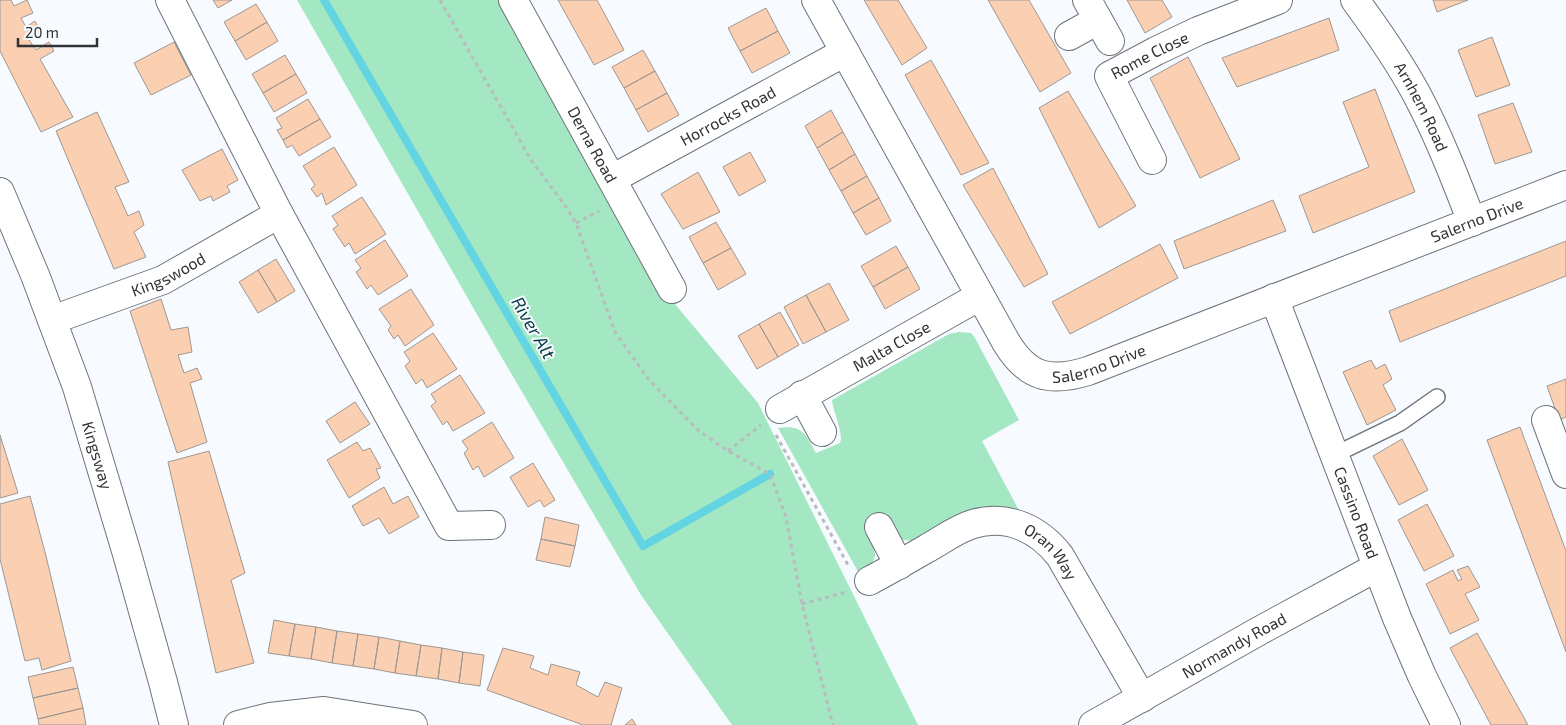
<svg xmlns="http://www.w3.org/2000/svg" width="1566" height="725" font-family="'Exo 2',sans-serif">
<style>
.green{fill:#a3e7c3}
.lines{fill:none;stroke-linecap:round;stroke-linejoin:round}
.stream{stroke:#63d4e2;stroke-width:8}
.building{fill:#facfb2;stroke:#9f9792}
.lane-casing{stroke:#6d7379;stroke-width:18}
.street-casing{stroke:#6d7379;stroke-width:30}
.path{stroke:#b8bcbf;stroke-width:3;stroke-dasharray:4 4;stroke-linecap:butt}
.lane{stroke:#fff;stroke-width:15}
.street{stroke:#fff;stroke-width:28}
.labels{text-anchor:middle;stroke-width:4;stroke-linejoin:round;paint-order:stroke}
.street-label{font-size:16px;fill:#303335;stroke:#f7fbff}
.water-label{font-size:18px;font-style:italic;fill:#0c4147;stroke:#f7fbff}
</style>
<rect width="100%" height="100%" fill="#f7fbff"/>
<!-- green -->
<path class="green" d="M297,0H498L648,272L758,403L918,725H732L641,595L498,351Z
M959,332L971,333L975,338L1019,420L982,441L1023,518L915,541L903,540L895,534L868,532C877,556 880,557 860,575L778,428C802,424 806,434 816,453L840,443C844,433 833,412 832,400L949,334Z"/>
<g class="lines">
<!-- stream -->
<path class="stream" d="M324,0L643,546L770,474"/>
</g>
<!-- building -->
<path class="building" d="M0,0H11L14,6L27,0L33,13L21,18L26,27L35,21L41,33L29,40L36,50L49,42L54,51L40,59L73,117L41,132L0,51Z
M213,0H232L218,8Z
M558,0H597L624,50L594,65Z
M864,0H898L927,48L902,65Z
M988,0H1029L1071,73L1040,92Z
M1127,0H1162L1172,17L1145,33Z
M1433,0H1468L1437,12Z
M256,4L267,22L235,41L224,22Z
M766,8L778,31L740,51L728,28Z
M1329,18L1339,50L1237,87L1222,58Z
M267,22L278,41L246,60L235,41Z
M778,31L790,53L752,73L740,51Z
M1492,37L1510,85L1476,97L1458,50Z
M174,42L191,75L151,95L134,63Z
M643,50L655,71L624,88L612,67Z
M285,55L296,74L263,93L252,74Z
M1188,57L1240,159L1200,178L1150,78Z
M931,60L989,163L961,175L905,75Z
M655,71L667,93L636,110L624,88Z
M296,74L307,93L274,112L263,93Z
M1375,89L1415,192L1313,233L1299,196L1369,167L1343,102Z
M1068,91L1136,206L1099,228L1039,108Z
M667,93L679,115L648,132L636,110Z
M308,99L320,119L283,140L277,130L282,128L276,118Z
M1513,103L1532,152L1495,164L1478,115Z
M831,110L843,132L817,148L805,126Z
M97,112L129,182L115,187L128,216L139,211L144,225L134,232L146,257L114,269L56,131Z
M320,119L331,137L299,156L292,145L287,148L283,140Z
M843,132L855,154L829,170L817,148Z
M334,147L357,185L326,205L322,193L317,197L311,189L315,185L303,166Z
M222,149L238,180L227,186L230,192L213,201L211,196L200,201L182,170Z
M750,152L766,181L739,196L723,167Z
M855,154L867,176L841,191L829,170Z
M993,168L1048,274L1024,287L963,185Z
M698,172L720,212L683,229L661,194Z
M867,176L879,198L853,213L841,191Z
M362,197L386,234L355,254L349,243L345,247L333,229L338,225L332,216Z
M879,198L891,221L866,235L853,213Z
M1273,200L1286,231L1184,269L1174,241Z
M716,222L731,248L703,263L689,237Z
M385,240L408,276L378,295L371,285L367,289L356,272L361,268L355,260Z
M1566,241V276L1400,342L1389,311Z
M1160,244L1178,278L1070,334L1052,302Z
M896,246L908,267L873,287L861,266Z
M731,248L746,274L718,290L703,263Z
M276,259L295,291L277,302L258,270Z
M908,267L920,289L885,309L873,287Z
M258,270L277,302L258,313L239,282Z
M829,283L849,320L826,332L806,295Z
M411,289L434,325L405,346L398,335L394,339L388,330L391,326L379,309Z
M806,295L826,332L803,344L784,307Z
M161,299L171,330L188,327L192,352L178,355L184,373L197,368L202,379L190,383L207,442L177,453L130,311Z
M780,312L799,345L778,357L759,324Z
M759,324L778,357L757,369L738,336Z
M433,333L457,369L427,388L422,379L416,384L405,366L410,361L404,352Z
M1371,360L1376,369L1385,364L1392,379L1383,385L1396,410L1367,425L1343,372Z
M460,375L485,413L453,431L447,421L443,425L431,406L436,402L431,394Z
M1566,379V417L1559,420L1547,386Z
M355,402L370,424L340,443L326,421Z
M492,422L514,458L484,477L478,466L473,470L464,453L468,449L462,441Z
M1520,427L1566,551V652L1487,440Z
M0,435L18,493L0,498Z
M1402,439L1428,490L1399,505L1373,456Z
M357,442L363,451L370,448L381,468L376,469L380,478L349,498L327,460Z
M209,451L245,573L231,580L254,663L216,673L168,462Z
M533,463L555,500L544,507L540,500L528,507L510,477Z
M384,487L393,504L408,496L419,517L389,534L379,518L363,526L352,506Z
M30,496L46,556L71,661L42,670L39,658L25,661L0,559V504Z
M1427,504L1454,556L1424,571L1398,520Z
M545,517L579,525L575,546L541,539Z
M541,539L575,546L570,567L536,560Z
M1468,566L1480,587L1465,594L1479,620L1450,634L1426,584L1453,570L1458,581L1462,579L1457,570Z
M274,620L295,624L289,656L268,653Z
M295,624L316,627L311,659L289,656Z
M316,627L337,631L332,663L311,659Z
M337,631L358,634L353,666L332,663Z
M1477,633L1528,725H1491L1450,648Z
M358,634L379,637L374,669L353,666Z
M379,637L400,641L395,673L374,669Z
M400,641L421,645L416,676L395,673Z
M421,645L442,648L438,679L416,676Z
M442,648L463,652L459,683L438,679Z
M503,648L534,656L530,668L548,675L551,664L580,672L576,685L598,697L605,682L622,688L611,725H583L487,690Z
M463,652L484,655L480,686L459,683Z
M73,667L78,688L33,698L28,677Z
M78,688L83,708L38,719L33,698Z
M83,708L86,725H39L38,719Z
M632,719L636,725H625Z"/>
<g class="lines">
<!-- lane casing -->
<g class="lane-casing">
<path id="lane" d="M1334,455L1400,423L1437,397"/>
</g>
<!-- street casing -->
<g class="street-casing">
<g id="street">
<path d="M170,0L279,214L449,526L491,525"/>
<path id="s1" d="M513,0L672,289"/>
<path id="s2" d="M816,0L1006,342C1027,377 1049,383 1088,371L1566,185"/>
<path d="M1087,0L1110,41"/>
<path id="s3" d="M1355,0C1377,30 1398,60 1416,93C1438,134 1455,178 1472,222"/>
<path d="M1069,36L1098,20"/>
<path id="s4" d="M1152,160L1109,76L1156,51L1198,31L1278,0"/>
<path id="s5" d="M612,179L845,52"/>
<path id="s6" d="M0,192L35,275L77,387L127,554L163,682L174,725"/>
<path id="s7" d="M1274,298L1397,618L1422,676L1446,725"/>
<path id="s8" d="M52,320L163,280L279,214"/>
<path d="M802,395L822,432"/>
<path id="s9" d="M780,409L980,296"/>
<path d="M1546,420L1566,474"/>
<path d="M879,527L899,565"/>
<path id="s10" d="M869,581C888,571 907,560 926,549C941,541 956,529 973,524C1008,514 1039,529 1060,556L1142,698"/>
<path d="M238,725L270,717L324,711L413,725"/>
<path id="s11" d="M1093,725L1259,631L1377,567"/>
</g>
</g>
<!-- path -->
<path class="path" d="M440,0L531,160L564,204L576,223L615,332L649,380L699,431L728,451L770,474L786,517L802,604L833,725
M576,223L599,211
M776,435L848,565
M728,451L761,425
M802,604L846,592"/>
<!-- lane -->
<use href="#lane" class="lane"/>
<!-- street -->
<use href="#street" class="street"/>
</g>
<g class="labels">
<!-- street labels -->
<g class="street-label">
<text dy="6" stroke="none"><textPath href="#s4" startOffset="140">Rome Close</textPath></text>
<text dy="6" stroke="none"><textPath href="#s3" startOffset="126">Arnhem Road</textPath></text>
<text dy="6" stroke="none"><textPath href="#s5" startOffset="132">Horrocks Road</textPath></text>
<text dy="6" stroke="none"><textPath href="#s1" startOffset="165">Derna Road</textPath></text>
<text dy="6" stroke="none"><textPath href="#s2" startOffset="905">Salerno Drive</textPath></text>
<text dy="6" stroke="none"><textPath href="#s8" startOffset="125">Kingswood</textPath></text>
<text dy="6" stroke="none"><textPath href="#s9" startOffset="128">Malta Close</textPath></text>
<text dy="6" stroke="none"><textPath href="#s2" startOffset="500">Salerno Drive</textPath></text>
<text dy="6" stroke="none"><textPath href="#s6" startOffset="281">Kingsway</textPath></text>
<text dy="6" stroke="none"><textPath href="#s7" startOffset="230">Cassino Road</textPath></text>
<text dy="6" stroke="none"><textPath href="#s10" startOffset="208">Oran Way</textPath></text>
<text dy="6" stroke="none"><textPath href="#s11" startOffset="162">Normandy Road</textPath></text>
</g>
<!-- water labels -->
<g class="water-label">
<text transform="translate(533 328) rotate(60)" y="6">River Alt</text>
</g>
</g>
<!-- scale -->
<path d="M18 38v8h79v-8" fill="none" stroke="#303335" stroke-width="2.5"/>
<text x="25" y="38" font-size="15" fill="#303335" stroke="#f7fbff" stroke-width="4" paint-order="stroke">20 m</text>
</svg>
